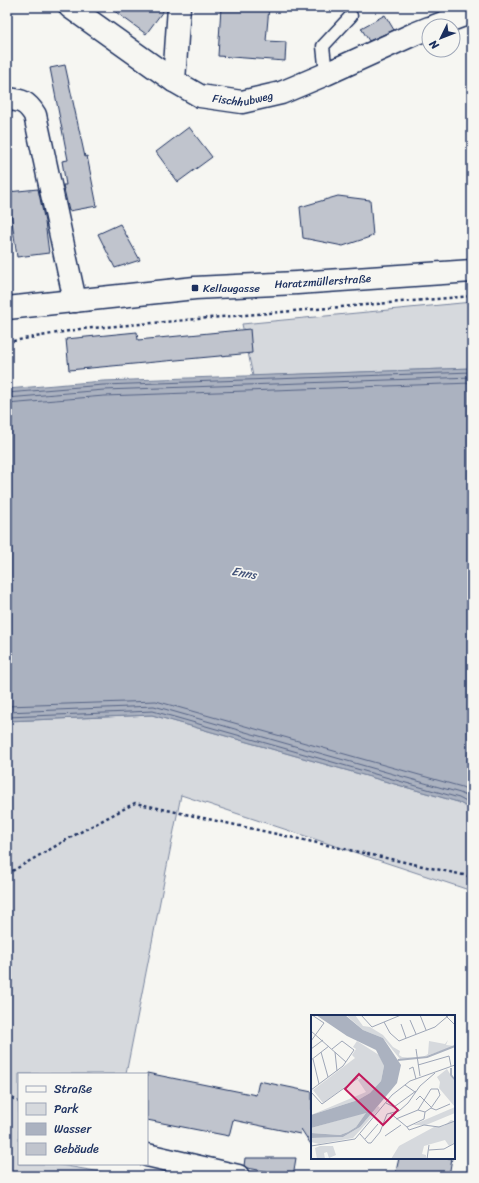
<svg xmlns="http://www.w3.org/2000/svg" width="479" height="1183" font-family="Sriracha,sans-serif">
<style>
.green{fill:#d6d9dd;stroke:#78849e}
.water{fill:#abb2c0;stroke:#717e99}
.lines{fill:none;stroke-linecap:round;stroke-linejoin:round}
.shore{stroke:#556385;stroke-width:1}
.building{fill:#c0c4cd;stroke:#1b2f5e}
.service-casing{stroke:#1b2f5e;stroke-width:15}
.minor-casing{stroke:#1b2f5e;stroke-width:25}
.primary-casing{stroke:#1b2f5e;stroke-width:25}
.path{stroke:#1b2f5e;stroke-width:2.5;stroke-dasharray:3 3;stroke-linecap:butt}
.service{stroke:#f6f6f2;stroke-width:12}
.minor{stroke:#f6f6f2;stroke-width:22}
.primary{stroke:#f6f6f2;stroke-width:22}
.poi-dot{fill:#1b2f5e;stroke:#f6f6f2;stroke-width:1.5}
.labels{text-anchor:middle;stroke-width:3.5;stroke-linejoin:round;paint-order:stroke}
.street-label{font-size:11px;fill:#1b2f5e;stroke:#f6f6f2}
.poi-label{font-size:11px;fill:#1b2f5e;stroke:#f6f6f2;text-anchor:start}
.water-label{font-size:12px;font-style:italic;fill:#46567b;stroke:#f6f6f2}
.inset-river{fill:none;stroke:#abb2c0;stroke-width:2}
.inset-road{fill:none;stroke:#9ea6b7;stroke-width:1}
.view{fill:#c2185b;fill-opacity:0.15;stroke:#c2185b;stroke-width:2}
.inset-edge{fill:none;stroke:#1b2f5e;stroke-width:2}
</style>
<rect width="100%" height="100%" fill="#f6f6f2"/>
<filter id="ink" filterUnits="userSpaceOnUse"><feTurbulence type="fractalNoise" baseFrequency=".025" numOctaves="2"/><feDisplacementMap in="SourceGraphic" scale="8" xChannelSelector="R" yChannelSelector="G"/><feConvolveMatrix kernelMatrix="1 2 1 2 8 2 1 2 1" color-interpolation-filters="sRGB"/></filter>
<g filter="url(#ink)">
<!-- green -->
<path class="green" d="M472,302V368L253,376L242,324Z
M152,715L458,802L472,810V891L181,795L126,1074H19V1164H55L124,1176H7V721Z"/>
<!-- water -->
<path class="water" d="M472,368V810L458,802L152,715L7,721V389L103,381Z"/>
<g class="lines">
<!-- shore -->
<path class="shore" d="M7,393L103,385L472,372
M7,398L104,390L472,377
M7,404L104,396L472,383
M7,706L156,701L462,787L472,792
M7,712L154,706L460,793L472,799
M7,717L153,711L459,798L472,805"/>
</g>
<!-- building -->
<path class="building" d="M109,7H166L146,34Z
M221,7H269L266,41L286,42L285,61L218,56Z
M385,15L394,30L369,41L361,28Z
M65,65L85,157L87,156L97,206L69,211L63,185H66L62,161L68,160L50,68Z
M189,127L212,157L178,182L156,152Z
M38,189L45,222L49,253L17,257L8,192Z
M338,196L370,200L373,236L343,246L303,238L300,207Z
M120,224L140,260L115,268L98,234Z
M250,329L252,353L69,370L66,339L137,332L138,340Z
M147,1073L256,1095L259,1081L312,1092V1146L301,1129L300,1134L233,1120L229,1136L147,1120Z
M245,1158H296L293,1176L247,1168L244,1166Z
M399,1158H452L449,1176H395Z"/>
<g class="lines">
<!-- service casing -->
<g class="service-casing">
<path id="service" d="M326,74L323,46L351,16"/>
</g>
<!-- minor casing -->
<g class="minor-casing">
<g id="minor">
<path id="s1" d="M70,7L174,81L200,96L242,102L281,93L326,74L414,34L429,28"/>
<path d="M435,26L472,12"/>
<path d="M174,81L179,7"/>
<path d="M7,99C22,100 27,102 35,115L75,301"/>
<path d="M147,1155L238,1176"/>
</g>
</g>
<!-- primary casing -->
<g class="primary-casing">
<g id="primary">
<path id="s2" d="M7,308L195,288L297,283L472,271"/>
</g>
</g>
<!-- path -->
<path class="path" d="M7,342L80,329L472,296
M7,874L73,836L135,803L468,876L472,878
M7,1095L19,1102"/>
<!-- service -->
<use href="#service" class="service"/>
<!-- minor -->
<use href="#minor" class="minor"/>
<!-- primary -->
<use href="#primary" class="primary"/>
</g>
</g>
<!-- markers -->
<rect class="poi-dot" x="191" y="284" width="8" height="8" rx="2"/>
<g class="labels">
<!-- street labels -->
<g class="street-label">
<text dy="4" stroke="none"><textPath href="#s1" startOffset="201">Fischhubweg</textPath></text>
<text dy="4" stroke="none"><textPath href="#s2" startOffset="317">Haratzmüllerstraße</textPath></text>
</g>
<!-- poi labels -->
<g class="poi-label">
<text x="203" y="292">Kellaugasse</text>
</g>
<!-- water labels -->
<g class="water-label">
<text transform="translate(244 573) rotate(10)" y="4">Enns</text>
</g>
</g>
<!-- overview -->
<g transform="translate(311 1015)">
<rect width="144" height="144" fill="#f6f6f2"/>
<path d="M35,0H44L52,11L59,12L72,20L82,32L89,36L88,40L91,42L107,43L89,44L72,23L52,15ZM137,25L135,30L144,31L112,42L117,39L118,26L134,29ZM46,26L68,40L73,51L70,66L59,78L47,85L0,100L55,77L47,65L51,63L48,61L12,88L2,75L44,43L41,40L45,34L42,32ZM136,54L144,67V92L128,73L129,67L126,62ZM67,91L69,93L42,123L8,129L0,127V123L32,122L49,112ZM144,92V98L115,110H102ZM56,97L45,112L37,117L29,120L0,118V113ZM140,105L144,106V127L138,131L134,125L113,131L111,139L115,140V144H80L88,131L123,112L133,111ZM9,131H22L25,140L18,143L16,137L13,138L14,144H6L4,133Z" fill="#d6d9dd"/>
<path d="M5,0H34L52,15L72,23L90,50L86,68L71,86L49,112L32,122L0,123V118L29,120L37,117L45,112L55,98L0,113V100L47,85L59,78L70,66L73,51L65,35L36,21Z" fill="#abb2c0"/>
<path class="inset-river" d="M87,45L116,42L144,31M140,53V60L144,65"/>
<path class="inset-road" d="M50,0L61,12L90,0M109,0L115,15M134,0L144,10M99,5L105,19M73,7L79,18L88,26L124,12L138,0M90,9L95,23M0,16L35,47M0,26L13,8L1,0M0,34L12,25M105,34L109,61M10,37L17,62M24,37L26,56M2,44L8,69M0,45L18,31M107,50L138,41L140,51M98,54L102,52L105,64M94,70L104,77M0,75L32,51L43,35L31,26L21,34M0,77L11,89L47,63M105,85L109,81L120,92M75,88L83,92L105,76M120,93L125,95L139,89M79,98L96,112L113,104L114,97M85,104L107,95L120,74H127L129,80L120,93L114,97L107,95M96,112L98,115L113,110L128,112L144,106M49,119L57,128H60L69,117L76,99L88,96L97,88L109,71L124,58M74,121L90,110M54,124L67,109M0,131L44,124L81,80L99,66L144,50M118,135L133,134L144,128M116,144L118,130"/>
<path class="view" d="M48,59L87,95L72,110L34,74Z"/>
<rect width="144" height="144" class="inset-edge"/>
</g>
<!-- margin -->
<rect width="479" height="1183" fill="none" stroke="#f6f6f2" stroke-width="24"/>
<rect x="12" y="12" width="455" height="1159" fill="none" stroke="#1b2f5e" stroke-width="1.5" filter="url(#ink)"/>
<!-- legend -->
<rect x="18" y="1073" width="130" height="92" fill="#f6f6f2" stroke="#9ea6b7"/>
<rect x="26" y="1086" width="20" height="6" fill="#f6f6f2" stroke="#9ea6b7"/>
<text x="54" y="1093" font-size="12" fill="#1b2f5e">Straße</text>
<rect x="26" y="1103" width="20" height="12" fill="#d6d9dd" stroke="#9ea6b7"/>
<text x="54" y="1113" font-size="12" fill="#1b2f5e">Park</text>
<rect x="26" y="1123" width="20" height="12" fill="#abb2c0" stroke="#9ea6b7"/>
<text x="54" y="1133" font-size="12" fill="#1b2f5e">Wasser</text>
<rect x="26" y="1143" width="20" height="12" fill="#c0c4cd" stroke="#9ea6b7"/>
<text x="54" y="1153" font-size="12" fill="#1b2f5e">Gebäude</text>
<!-- north arrow -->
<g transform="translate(441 38) rotate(227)"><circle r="19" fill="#f6f6f2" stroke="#9ea6b7"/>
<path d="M0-3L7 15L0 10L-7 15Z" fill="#1b2f5e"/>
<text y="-6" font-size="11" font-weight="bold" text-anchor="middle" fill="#1b2f5e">N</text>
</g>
</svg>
